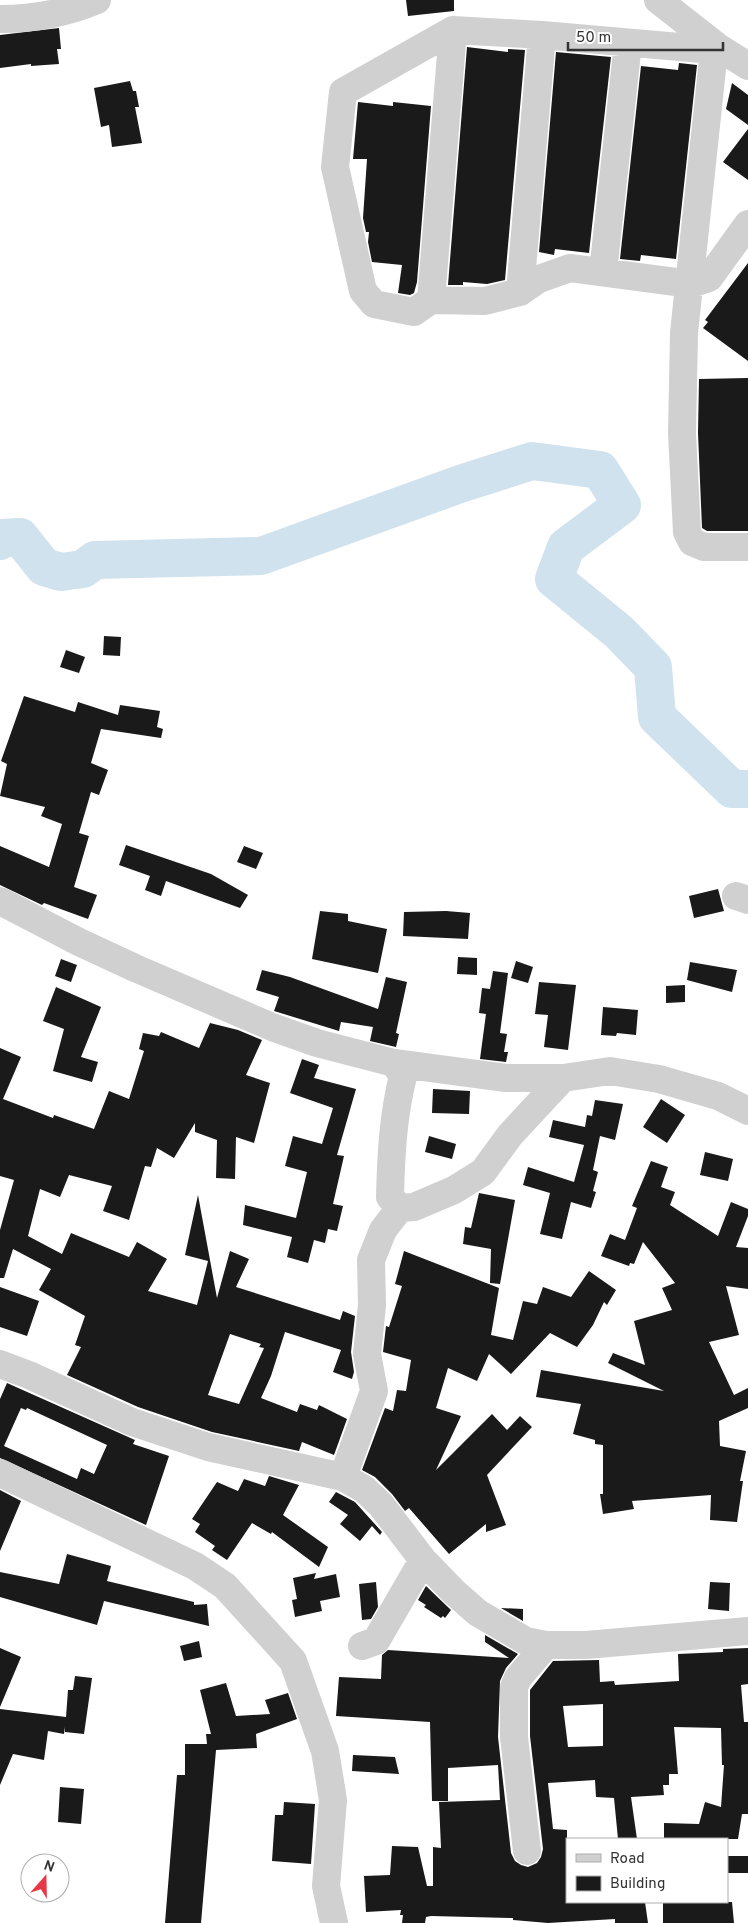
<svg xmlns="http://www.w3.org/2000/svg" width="748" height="1923" font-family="Overpass,sans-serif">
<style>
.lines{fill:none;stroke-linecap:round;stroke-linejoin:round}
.river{stroke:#cfe2ee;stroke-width:38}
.building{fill:#1a1a1a;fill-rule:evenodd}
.minor{stroke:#d0d0d0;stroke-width:28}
</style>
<rect width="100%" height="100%" fill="#fff"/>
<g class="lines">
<!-- river -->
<path class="river" d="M0,541L2,538L20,537L44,567L61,572L83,569L95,560L261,556L460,484L532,461L600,470L622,505L566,547L554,579L619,632L653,667L657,717L732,789H748"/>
</g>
<!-- building -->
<path class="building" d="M406,0H454V11L408,16Z
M59,28L61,49H57L59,64L31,66V64L0,68V35Z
M467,47L508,52V49L525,50L505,280L487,284L463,282V285H448Z
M556,52L611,57L589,253L555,249L554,255L539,252Z
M679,63L697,65L676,259L641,255L640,261L620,259L641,66L678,70Z
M130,81L133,91H136L139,107H135L142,143L112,147L109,125L101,127L94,88Z
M732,83L748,95V125L726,109Z
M358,102L393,106V102L431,106L417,282L414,293L410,295L398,293L402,265L372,262L368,242L369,232H366L363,218L367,159H353Z
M748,129V180L723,162Z
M748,263V361L703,328L708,322L705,320Z
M748,378V531H707L702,528L698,433L699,379Z
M104,636L121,637L120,656L103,655Z
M66,650L85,657L79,673L60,667Z
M24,696L75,712L78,702L118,715L120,705L160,711L157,727L163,729L161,738L101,729L91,763L108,770L99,795L91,792L79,833L89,836L74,887L97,895L88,919L44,903L42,905L0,885V846L49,867L62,824L41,816L45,807L0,796L7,764L1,761Z
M126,845L211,874L248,895L240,908L166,881L161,896L145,890L150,876L119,865Z
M244,846L263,853L256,869L237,862Z
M718,889L724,911L694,918L689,896Z
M320,911L348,914V921L387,929L378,973L312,959Z
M446,911L470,913L468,939L403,936L404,912Z
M458,957L477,958V975L457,974Z
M61,959L77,965L71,982L55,976Z
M516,961L533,967L528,983L511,978Z
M690,962L737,970L732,992L687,980Z
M262,970L290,977L378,1009L386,977L407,982L396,1033L399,1034L396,1047L370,1041L373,1027L341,1022L339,1031L274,1011L279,997L256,990Z
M493,971L508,973L500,1033L507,1034L504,1052H508L506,1062L480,1059L486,1014L479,1013L482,988L490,989Z
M539,982L576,985L568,1050L544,1047L548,1015L535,1014Z
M685,985V1002L666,1003V986Z
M56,987L101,1007L81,1057L98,1062L92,1082L53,1071L64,1029L43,1021Z
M603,1007L638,1010L636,1035L617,1033L616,1036L601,1035Z
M210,1023L238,1030L262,1040L246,1075L270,1083L254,1143L236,1137L235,1179L216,1178L217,1140L195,1132V1123L174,1158L157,1148L151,1167L145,1166L129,1220L103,1211L112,1186L69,1175L60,1197L40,1189L28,1236L62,1254L71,1233L129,1257L137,1242L167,1259L148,1291L197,1305L208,1261L185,1255L198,1195L217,1298L230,1251L249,1259L236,1287L340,1320L343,1311L355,1316L351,1352L354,1372L352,1379L333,1372L341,1350L285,1332L271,1376L261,1398L297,1412L300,1404L317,1410L319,1405L347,1419L334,1455L302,1442L299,1451L212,1432L138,1407L67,1375L81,1347L75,1345L85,1316L39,1290L51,1269L13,1249L4,1278H0V1230L14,1180L0,1176V1048L21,1057L3,1099L53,1118L54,1115L94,1129L109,1091L129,1099L144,1051L139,1049L143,1033L159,1036L161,1032L199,1048ZM230,1334L261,1344L259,1347L264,1348L239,1404L208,1395Z
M302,1059L319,1065L314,1078L356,1089L337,1155L344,1156L333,1204L343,1206L337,1231L328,1229L325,1243L314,1240L308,1263L287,1257L292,1237L243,1225L245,1205L296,1218L307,1172L285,1166L293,1136L322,1144L333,1108L290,1093Z
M433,1089L470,1091L469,1114L432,1113Z
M661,1099L685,1115L667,1143L643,1127Z
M595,1100L623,1104L615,1140L600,1136L593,1170L598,1172L593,1191L596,1192L591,1208L571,1202L562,1239L540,1234L550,1193L523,1185L528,1167L574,1182L584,1145L549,1137L553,1120L585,1127L587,1115L592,1116Z
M429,1136L456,1144L452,1159L425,1152Z
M705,1152L733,1159L728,1181L700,1175Z
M651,1161L668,1167L661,1187L675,1192L670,1205L718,1236L731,1202L748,1209V1216L736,1247L748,1248V1289L726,1286L739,1335L709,1342L734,1395L748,1388V1408L719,1421L720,1446L746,1451L740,1481H743L737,1522L710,1520L711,1495L632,1501L634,1509L603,1514L600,1494H603V1445L595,1444V1440L573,1434L581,1404L536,1397L541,1370L664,1391L608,1363L613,1353L645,1365L634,1321L672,1310L662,1288L675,1283L643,1242L634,1264L630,1263L629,1266L601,1256L610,1234L625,1240L637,1208L632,1206Z
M479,1193L515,1200L500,1284L490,1283L491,1249L463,1244L465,1227L471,1228Z
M404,1251L499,1288L491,1335L513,1340L523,1301L537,1304L543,1287L571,1297L589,1271L616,1290L607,1305L604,1302L593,1325L577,1347L550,1333L511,1374L489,1354L477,1381L448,1368L436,1408L461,1416L436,1470L492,1414L507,1430L520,1416L532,1427L487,1475L506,1525L486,1532V1524L449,1554L409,1508L405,1511L392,1494L375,1477L362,1470L385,1408L393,1411L397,1390L406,1391L411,1360L383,1352L386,1326L389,1327L402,1286L395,1284Z
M0,1287L39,1301L27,1336L0,1327Z
M7,1383L135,1440L133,1444L169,1456L146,1525L0,1458V1399ZM21,1408L26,1410L27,1408L107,1445L94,1474L81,1468L77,1479L4,1446Z
M269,1476L299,1485L283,1515L328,1547L319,1567L272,1532L271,1534L252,1523L227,1560L212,1550L215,1546L195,1532L200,1524L192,1519L217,1482L238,1491L244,1479L265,1486Z
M0,1490L21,1501L0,1551Z
M336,1492L355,1502L382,1532L380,1535L372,1526L360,1541L340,1524L348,1515L329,1502Z
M67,1554L111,1566L107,1581L194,1602V1605L207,1604L209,1626L104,1601L97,1625L0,1597V1572L59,1584Z
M316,1573L314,1579L336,1574L340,1597L320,1601L322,1611L295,1617L292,1600L297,1599L293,1578Z
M376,1582L378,1607L371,1619L362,1620L359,1584Z
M710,1582L730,1583L729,1611L708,1609Z
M426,1586L451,1610L445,1618L443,1616L441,1618L424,1607L426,1605L418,1600Z
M501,1608L523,1609V1621Z
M485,1635L518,1654L506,1668L500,1681L498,1737L511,1853L515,1861L521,1865L528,1867L537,1863L541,1857L543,1849L530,1736V1690L553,1661L599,1660L600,1682L614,1681L615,1685L679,1681L678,1654L723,1652V1649L748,1648V1684L741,1685L744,1722H748V1814H742L738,1839H664V1823L699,1824L705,1802L721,1807L724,1765H722L721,1728L674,1727L678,1774H669V1785H663L664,1795L631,1797L637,1839H618L614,1798L596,1797L595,1780L548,1783L553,1829L567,1830V1902H645L648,1923H615V1919L548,1923L513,1920V1918L431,1916L426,1917L425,1923H402L403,1915H400L401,1910L366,1912L364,1876L390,1875L392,1846L418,1847L427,1886H433V1847L441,1848L439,1802L500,1800L498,1765L448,1768V1801H432L430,1722L336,1716L339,1677L381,1679L382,1655L388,1650L509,1658L485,1642ZM603,1704V1746L568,1747L563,1706Z
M199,1641L202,1657L184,1661L180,1646Z
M0,1648L21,1657L0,1707Z
M75,1676L92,1678L84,1734L65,1732V1727L64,1734L48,1731L44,1760L13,1754L0,1785V1709L66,1717L68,1690H73Z
M226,1683L236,1716L270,1714L265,1700L288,1693L297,1719L256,1734L257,1748L216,1750L201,1923H165L177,1775H185V1744H207L206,1734H211L200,1690Z
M353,1755L395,1757L399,1774L352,1771Z
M60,1787L84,1789L81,1824L58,1822Z
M284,1802L315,1804L311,1864L272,1861L275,1815H283Z
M727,1856H748V1873H727Z
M732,1902L734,1923H663V1903Z"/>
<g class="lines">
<!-- minor -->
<path class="minor" d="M658,0L718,47L748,66
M0,19C34,19 66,13 97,0
M718,47L714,50L684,333L682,433L687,532L692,542L704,547H748
M714,50L542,35L453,30L343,92L335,167L363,291L374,304L414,312L431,300L485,301L520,292L539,279L570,268L691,284L709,278L748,224
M603,272L628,43
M520,292L542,35
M431,300L453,30
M736,896L748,900
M0,901L79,942L135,968L272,1027L317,1043L394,1063L506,1078H563L610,1071L659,1079L718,1096L748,1111
M394,1063L403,1076C393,1116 391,1155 390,1197L400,1208L414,1207L454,1190L483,1172L510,1135L563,1078
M0,1364L29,1375L132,1422L208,1447L343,1477L364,1489L381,1505L423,1560L454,1592L478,1613L526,1641L546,1645H586L748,1631
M0,1473L195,1566L225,1586L293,1661L325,1751L333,1800L326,1886L334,1923
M343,1477L374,1391L367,1354L372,1305L371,1260L383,1230L400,1208
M362,1646L376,1641L423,1560
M527,1851L514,1737V1687L518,1678L546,1645"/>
</g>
<!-- legend -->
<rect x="566" y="1838" width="162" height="65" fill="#ffffff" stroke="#adadad"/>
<rect x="576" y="1854" width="25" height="8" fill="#d0d0d0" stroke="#adadad"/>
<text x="610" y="1863" font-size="15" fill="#333333">Road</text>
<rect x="576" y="1876" width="25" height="15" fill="#1a1a1a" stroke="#adadad"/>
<text x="610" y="1888" font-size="15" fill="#333333">Building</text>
<!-- north arrow -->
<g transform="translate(45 1878) rotate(20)"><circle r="24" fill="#ffffff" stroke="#adadad"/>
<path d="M0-4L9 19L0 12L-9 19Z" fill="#e63946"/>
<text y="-8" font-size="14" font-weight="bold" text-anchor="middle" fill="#333333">N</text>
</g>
<!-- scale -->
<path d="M568 42v8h155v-8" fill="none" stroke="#333333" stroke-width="2.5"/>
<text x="576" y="42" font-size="15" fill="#333333" stroke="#ffffff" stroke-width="4" paint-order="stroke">50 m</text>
</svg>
